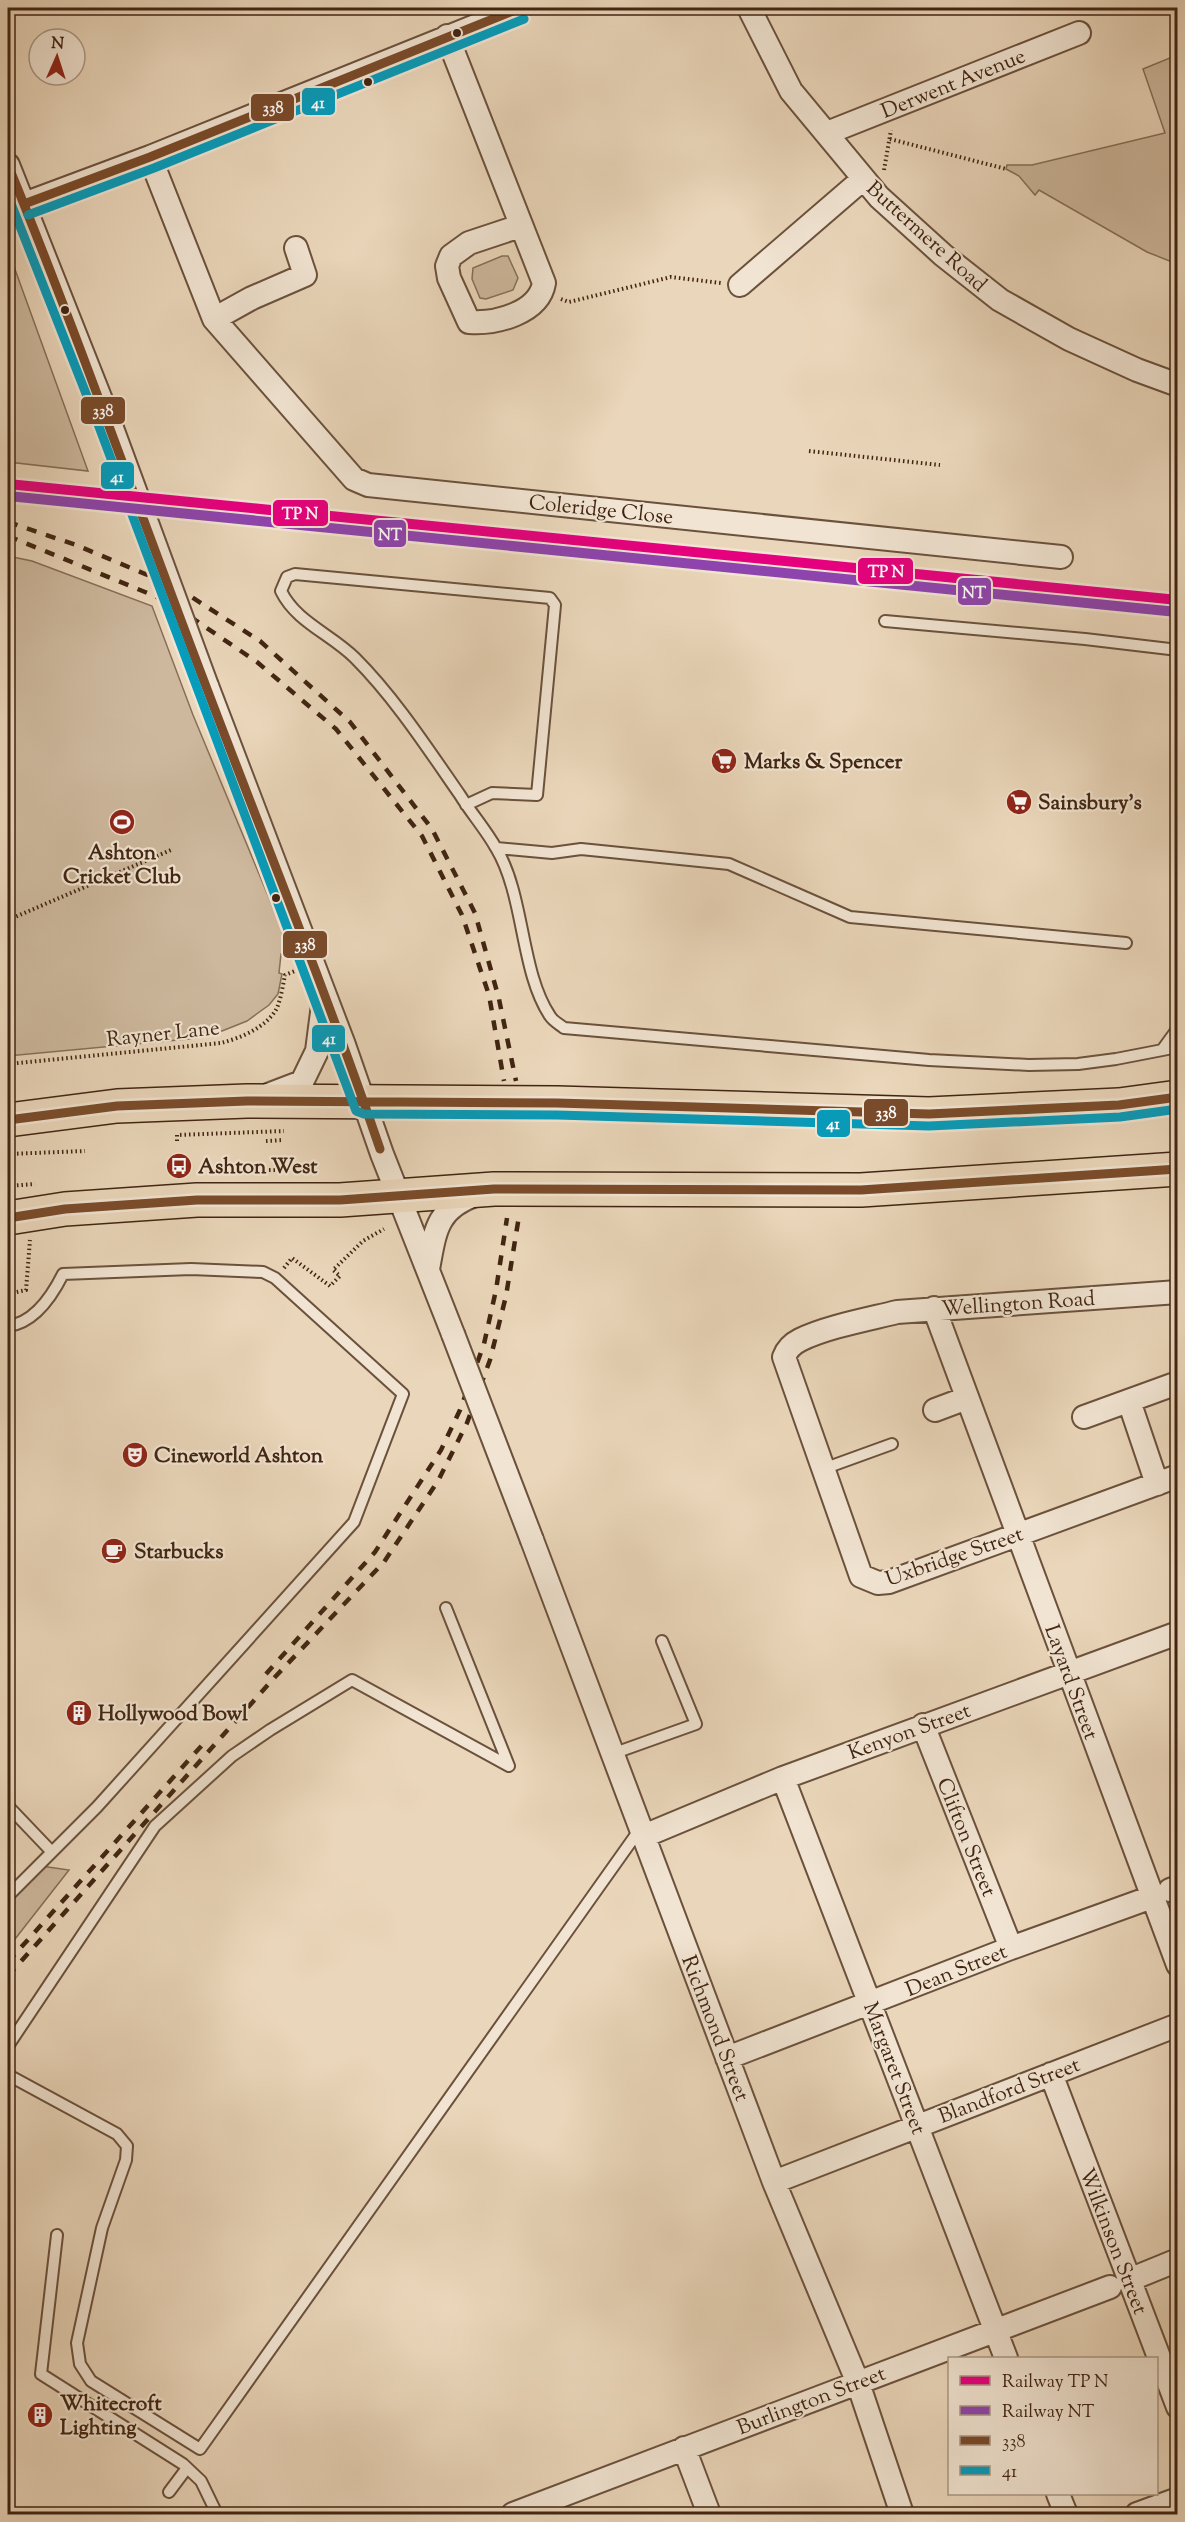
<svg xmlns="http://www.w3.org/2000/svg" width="1185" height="2522" font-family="'Sorts Mill Goudy',serif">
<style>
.green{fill:#cdb89d;stroke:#876e58;stroke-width:1.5}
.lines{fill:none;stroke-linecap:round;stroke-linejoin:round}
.service-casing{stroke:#6b513c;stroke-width:14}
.minor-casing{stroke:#6b513c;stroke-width:26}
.trunk-casing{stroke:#412512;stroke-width:36}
.path{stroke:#412512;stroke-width:4;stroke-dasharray:1.5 3;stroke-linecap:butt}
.service{stroke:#f1e4d2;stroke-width:10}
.minor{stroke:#f1e4d2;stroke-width:22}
.trunk{stroke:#ead6ba;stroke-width:33}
.rail{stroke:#412512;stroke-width:4.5;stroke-dasharray:10 10;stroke-linecap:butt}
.minor-bridge-casing{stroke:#6b513c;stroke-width:26;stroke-linecap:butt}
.minor-bridge{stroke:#f1e4d2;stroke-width:22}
.bus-1-casing{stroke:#f1e4d2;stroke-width:14}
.bus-2-casing{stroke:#f1e4d2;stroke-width:14}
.bus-1{stroke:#7a4b2a;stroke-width:9}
.bus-2{stroke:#069cbb;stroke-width:9}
.rail-1-casing{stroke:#f1e4d2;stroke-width:15}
.rail-2-casing{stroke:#f1e4d2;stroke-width:15}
.rail-1{stroke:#e5007d;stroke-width:10}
.rail-2{stroke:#8e44ad;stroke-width:10}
.bus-dot{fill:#412512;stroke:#f1e4d2;stroke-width:2}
.labels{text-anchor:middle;stroke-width:4.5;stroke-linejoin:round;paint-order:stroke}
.street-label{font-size:21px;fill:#412512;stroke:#f1e4d2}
.poi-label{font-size:21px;font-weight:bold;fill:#412512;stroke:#f1e4d2;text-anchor:start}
.line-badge{stroke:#f1e4d2;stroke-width:2}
.badge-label{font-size:16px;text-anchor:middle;font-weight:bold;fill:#fff}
</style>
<rect width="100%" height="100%" fill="#ead6ba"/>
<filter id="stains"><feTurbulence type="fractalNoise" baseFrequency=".00333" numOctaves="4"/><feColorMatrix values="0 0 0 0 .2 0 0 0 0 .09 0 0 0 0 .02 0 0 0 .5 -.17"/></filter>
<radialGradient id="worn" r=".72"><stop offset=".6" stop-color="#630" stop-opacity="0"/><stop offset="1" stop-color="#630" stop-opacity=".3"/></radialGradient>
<!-- green -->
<path class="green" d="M1177,55V264L1147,252L1039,190L1035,195L1019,176L1006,169L1007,165H1032L1165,133L1143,69Z
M8,250L88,471L8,462Z
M502,256H508L518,278L513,290L486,299L480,298L472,279L473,268Z
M8,556L32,561L152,606L193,715L282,929L283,954H281L279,973L282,974L278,994L269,1005L247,1021L217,1033L189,1039L8,1056Z
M41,1866L69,1870L8,1948V1905Z"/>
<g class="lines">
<!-- service casing -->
<g class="service-casing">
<path id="service" d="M885,621L1085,639L1178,650
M466,805L492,793L537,795L555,605L550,598L295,574L287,577L281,591C296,622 331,634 355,658C395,698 428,749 460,795C471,813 486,830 496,848C525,896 520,971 550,1016C553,1021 559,1024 564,1028L929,1060L1029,1065L1078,1064L1116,1059L1178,1047
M497,848L552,853L581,849L729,864L850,917L1126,943
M1162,1050L1178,1028
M8,1326C34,1323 52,1296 63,1274L191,1269L263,1272L275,1278L403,1394L354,1522L97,1807L8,1896
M823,1469L892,1444
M612,1754L696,1724L662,1641
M8,1806L50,1850
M8,2046L155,1826L232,1756L270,1730L352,1680L509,1766L446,1608
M8,2071L10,2076L117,2134L127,2146L126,2160L102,2228L77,2343L80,2364L91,2381L200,2449L640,1829
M57,2235L41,2374L183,2464L201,2481L217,2514
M169,2492L187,2468"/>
</g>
<!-- minor casing -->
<g class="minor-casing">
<path id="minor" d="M749,8L791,91L879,197L943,255L1000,300L1069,339L1137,370L1178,385
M447,36L544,283C539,313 496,324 469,322L449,278L447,266L451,256L469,243L520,226
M827,133L1079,33
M150,157L214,319L354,479L368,485L1061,557
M8,165L109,420
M24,204L150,157L520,8
M740,285L863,179
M214,319L252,298L305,275L296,248
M207,686L344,1045L382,1154L453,1334
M268,1095L302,1082L317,1051L324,997
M428,1269C435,1232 436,1209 475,1195
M1178,1292L897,1312C869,1319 826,1327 800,1340C792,1344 787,1349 784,1357L861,1576L878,1583L889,1582L1178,1476
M934,1308L1178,1965
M1129,1401L1157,1484
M935,1410L967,1398
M1084,1417L1172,1385
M532,1540L774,2182L858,2383L902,2514
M923,1725L1011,1948
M783,1778L1006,2358
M644,1836L783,1778L1178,1633
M1170,1890L1178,1887
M727,2058L1011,1948L1152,1897
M1051,2074L1178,2407
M774,2182L1178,2025
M1129,2280L1178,2260
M684,2448L709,2514
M1058,2494L1066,2514
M513,2514L1110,2287
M1137,2514L1178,2499"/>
</g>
<!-- trunk casing -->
<g class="trunk-casing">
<path id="trunk" d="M8,1120L117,1106L247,1101L557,1103L929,1114L1119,1105L1178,1097
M8,1218L65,1209L197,1200H340L494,1189L861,1190L1178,1169"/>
</g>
<!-- path -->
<path class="path" d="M890,139L1006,169
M884,170L891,130
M561,299L569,302L671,277L721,283
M809,451L940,465
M8,920L171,850
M8,1064L221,1043C241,1038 267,1027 277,1008C281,998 283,985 285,975L295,971
M177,1141V1135L284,1131
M266,1141L283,1140
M8,1154L85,1151
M269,1170H286
M8,1186L35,1184
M284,1268L292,1258L330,1286L340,1276L333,1270L363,1241L384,1229
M8,1294L26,1290L30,1240"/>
<!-- service -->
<use href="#service" class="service"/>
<!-- minor -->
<use href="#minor" class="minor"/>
<!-- trunk -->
<use href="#trunk" class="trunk"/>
<!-- rail -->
<path class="rail" d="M8,522L76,545L176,587L260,641L350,722L432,829L475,913L499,999L516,1081
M8,536L167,601L257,662L336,729L422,836L462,915L489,995L504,1081
M266,1674L375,1552L441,1450L460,1410L484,1344L496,1290L507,1218
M8,1962L204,1743
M8,1976L275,1677L384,1562L438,1481L467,1423L490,1360L506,1296L519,1216"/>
<!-- minor-bridge casing -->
<g class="minor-bridge-casing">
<path id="minor-bridge" d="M109,420L207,686
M453,1334L532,1540"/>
</g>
<!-- minor-bridge -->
<use href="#minor-bridge" class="minor-bridge"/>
<!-- bus-1 casing -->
<g class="bus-1-casing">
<path id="bus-1" d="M8,165C79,338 140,514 207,689C265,842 327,994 380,1149
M24,204L150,157L520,8
M8,1120L117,1106L247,1101L557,1103L929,1114L1119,1105L1178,1097
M8,1218L65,1209L197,1200H340L494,1189L861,1190L1178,1169"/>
</g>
<!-- bus-2 casing -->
<g class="bus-2-casing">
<path id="bus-2" d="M8,196L98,424L356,1111L364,1114L557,1115L929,1126L1120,1117L1178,1109
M28,215L154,168L524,19"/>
</g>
<!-- bus-1 -->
<use href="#bus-1" class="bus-1"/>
<!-- bus-2 -->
<use href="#bus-2" class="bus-2"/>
<!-- rail-1 casing -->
<g class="rail-1-casing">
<path id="rail-1" d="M8,484L1178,600"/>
</g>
<!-- rail-2 casing -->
<g class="rail-2-casing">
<path id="rail-2" d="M8,496L1177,612"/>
</g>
<!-- rail-1 -->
<use href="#rail-1" class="rail-1"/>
<!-- rail-2 -->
<use href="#rail-2" class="rail-2"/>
</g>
<!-- icons -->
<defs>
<g id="supermarket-disc" transform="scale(1.35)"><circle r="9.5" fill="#8f2418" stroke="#f1e4d2"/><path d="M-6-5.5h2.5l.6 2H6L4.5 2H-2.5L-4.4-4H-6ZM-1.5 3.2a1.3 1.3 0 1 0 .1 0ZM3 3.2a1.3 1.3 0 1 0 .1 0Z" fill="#fff"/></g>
<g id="stadium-disc" transform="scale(1.35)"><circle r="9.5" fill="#8f2418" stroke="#f1e4d2"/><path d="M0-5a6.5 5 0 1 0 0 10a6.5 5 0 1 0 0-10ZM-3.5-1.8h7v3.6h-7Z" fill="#fff"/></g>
<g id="bus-disc" transform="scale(1.35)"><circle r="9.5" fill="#8f2418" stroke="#f1e4d2"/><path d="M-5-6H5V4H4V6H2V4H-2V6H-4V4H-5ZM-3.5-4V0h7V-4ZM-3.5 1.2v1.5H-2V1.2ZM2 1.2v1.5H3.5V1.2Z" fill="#fff"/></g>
<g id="theatre-disc" transform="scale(1.35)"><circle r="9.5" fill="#8f2418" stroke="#f1e4d2"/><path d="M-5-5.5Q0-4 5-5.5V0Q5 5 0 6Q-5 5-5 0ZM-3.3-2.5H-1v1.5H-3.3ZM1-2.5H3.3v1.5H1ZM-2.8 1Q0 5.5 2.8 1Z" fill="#fff"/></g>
<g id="cafe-disc" transform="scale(1.35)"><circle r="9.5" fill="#8f2418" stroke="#f1e4d2"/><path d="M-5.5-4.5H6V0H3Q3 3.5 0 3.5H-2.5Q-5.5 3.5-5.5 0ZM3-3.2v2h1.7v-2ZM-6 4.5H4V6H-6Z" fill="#fff"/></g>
<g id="building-disc" transform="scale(1.35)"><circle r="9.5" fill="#8f2418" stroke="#f1e4d2"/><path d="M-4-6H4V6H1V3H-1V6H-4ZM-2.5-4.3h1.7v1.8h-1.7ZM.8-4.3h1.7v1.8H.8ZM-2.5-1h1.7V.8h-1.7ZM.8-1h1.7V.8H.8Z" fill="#fff"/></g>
</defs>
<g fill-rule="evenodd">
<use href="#supermarket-disc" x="724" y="761"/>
<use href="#supermarket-disc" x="1019" y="802"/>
<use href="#stadium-disc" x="122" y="822"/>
<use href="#bus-disc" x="179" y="1166"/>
<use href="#theatre-disc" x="135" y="1455"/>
<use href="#cafe-disc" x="114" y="1551"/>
<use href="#building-disc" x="79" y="1713"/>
<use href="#building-disc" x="40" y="2415"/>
</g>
<!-- markers -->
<g class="bus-dot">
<circle cx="457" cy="33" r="5"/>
<circle cx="368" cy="82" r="5"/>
<circle cx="65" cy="310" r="5"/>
<circle cx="276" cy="898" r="5"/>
</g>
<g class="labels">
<!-- street labels -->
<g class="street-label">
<text transform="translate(953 83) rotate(-22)" y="7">Derwent Avenue</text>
<text transform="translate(927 236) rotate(42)" y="7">Buttermere Road</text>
<text transform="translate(601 509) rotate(6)" y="7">Coleridge Close</text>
<text transform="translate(163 1033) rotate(-6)" y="7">Rayner Lane</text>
<text transform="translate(1018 1303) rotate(-4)" y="7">Wellington Road</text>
<text transform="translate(954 1556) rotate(-19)" y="7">Uxbridge Street</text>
<text transform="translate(1072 1682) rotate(70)" y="7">Layard Street</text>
<text transform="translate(909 1731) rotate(-20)" y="7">Kenyon Street</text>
<text transform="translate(967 1837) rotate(68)" y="7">Clifton Street</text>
<text transform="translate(956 1970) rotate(-22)" y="7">Dean Street</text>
<text transform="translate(716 2028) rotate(69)" y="7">Richmond Street</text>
<text transform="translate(895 2068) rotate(69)" y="7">Margaret Street</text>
<text transform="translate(1009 2090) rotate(-21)" y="7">Blandford Street</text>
<text transform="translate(1114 2241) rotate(69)" y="7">Wilkinson Street</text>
<text transform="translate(811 2400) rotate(-21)" y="7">Burlington Street</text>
</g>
<!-- poi labels -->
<g class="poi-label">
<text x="744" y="768">Marks &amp; Spencer</text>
<text x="1038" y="809">Sainsbury's</text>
<text x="122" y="859" text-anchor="middle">Ashton<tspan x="122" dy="24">Cricket Club</tspan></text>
<text x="198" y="1173">Ashton West</text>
<text x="154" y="1462">Cineworld Ashton</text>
<text x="134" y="1558">Starbucks</text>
<text x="98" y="1720">Hollywood Bowl</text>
<text x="60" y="2410">Whitecroft<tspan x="60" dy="24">Lighting</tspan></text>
</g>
</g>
<g class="line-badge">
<rect x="301" y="87" width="35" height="29" rx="6" fill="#069cbb"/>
<rect x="250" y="93" width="45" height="29" rx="6" fill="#7a4b2a"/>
<rect x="80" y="396" width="46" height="29" rx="6" fill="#7a4b2a"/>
<rect x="100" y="461" width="35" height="29" rx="6" fill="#069cbb"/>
<rect x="272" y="499" width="57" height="28" rx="6" fill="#e5007d"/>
<rect x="373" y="519" width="34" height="29" rx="6" fill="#8e44ad"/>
<rect x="857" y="557" width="57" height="28" rx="6" fill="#e5007d"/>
<rect x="957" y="577" width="35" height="29" rx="6" fill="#8e44ad"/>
<rect x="282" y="930" width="46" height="29" rx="6" fill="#7a4b2a"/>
<rect x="311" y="1024" width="35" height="29" rx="6" fill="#069cbb"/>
<rect x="863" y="1098" width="46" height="29" rx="6" fill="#7a4b2a"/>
<rect x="816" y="1109" width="35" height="29" rx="6" fill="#069cbb"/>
</g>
<g class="badge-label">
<text x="318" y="108">41</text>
<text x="273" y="113">338</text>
<text x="103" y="416">338</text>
<text x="117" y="482">41</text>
<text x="300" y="519">TP N</text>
<text x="390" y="540">NT</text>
<text x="886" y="577">TP N</text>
<text x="974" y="598">NT</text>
<text x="305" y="950">338</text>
<text x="329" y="1044">41</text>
<text x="886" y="1118">338</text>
<text x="833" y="1129">41</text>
</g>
<!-- margin -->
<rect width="1185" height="2522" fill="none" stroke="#ead6ba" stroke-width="30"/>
<rect x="9" y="9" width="1167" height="2504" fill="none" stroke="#412512" stroke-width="3"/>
<rect x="15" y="15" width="1155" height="2492" fill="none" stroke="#412512" stroke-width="1.5"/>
<!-- legend -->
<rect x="948" y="2357" width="210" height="138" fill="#f1e4d2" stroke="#ab9885" stroke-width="1.5"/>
<rect x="960" y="2376" width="30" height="9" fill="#e5007d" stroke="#ab9885" stroke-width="1.5"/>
<text x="1002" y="2387" font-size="18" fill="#412512">Railway TP N</text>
<rect x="960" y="2406" width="30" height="9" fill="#8e44ad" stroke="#ab9885" stroke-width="1.5"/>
<text x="1002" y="2417" font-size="18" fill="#412512">Railway NT</text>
<rect x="960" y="2436" width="30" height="9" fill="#7a4b2a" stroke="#ab9885" stroke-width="1.5"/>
<text x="1002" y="2447" font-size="18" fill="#412512">338</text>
<rect x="960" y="2466" width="30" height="9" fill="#069cbb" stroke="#ab9885" stroke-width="1.5"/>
<text x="1002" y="2477" font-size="18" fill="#412512">41</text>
<!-- north arrow -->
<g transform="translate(57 57) rotate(3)"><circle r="28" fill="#f1e4d2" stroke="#ab9885" stroke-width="1.5"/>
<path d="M0-4.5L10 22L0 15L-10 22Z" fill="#8f2418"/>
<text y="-9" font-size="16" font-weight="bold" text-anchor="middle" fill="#412512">N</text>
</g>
<rect width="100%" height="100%" filter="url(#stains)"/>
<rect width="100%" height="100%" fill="url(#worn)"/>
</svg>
